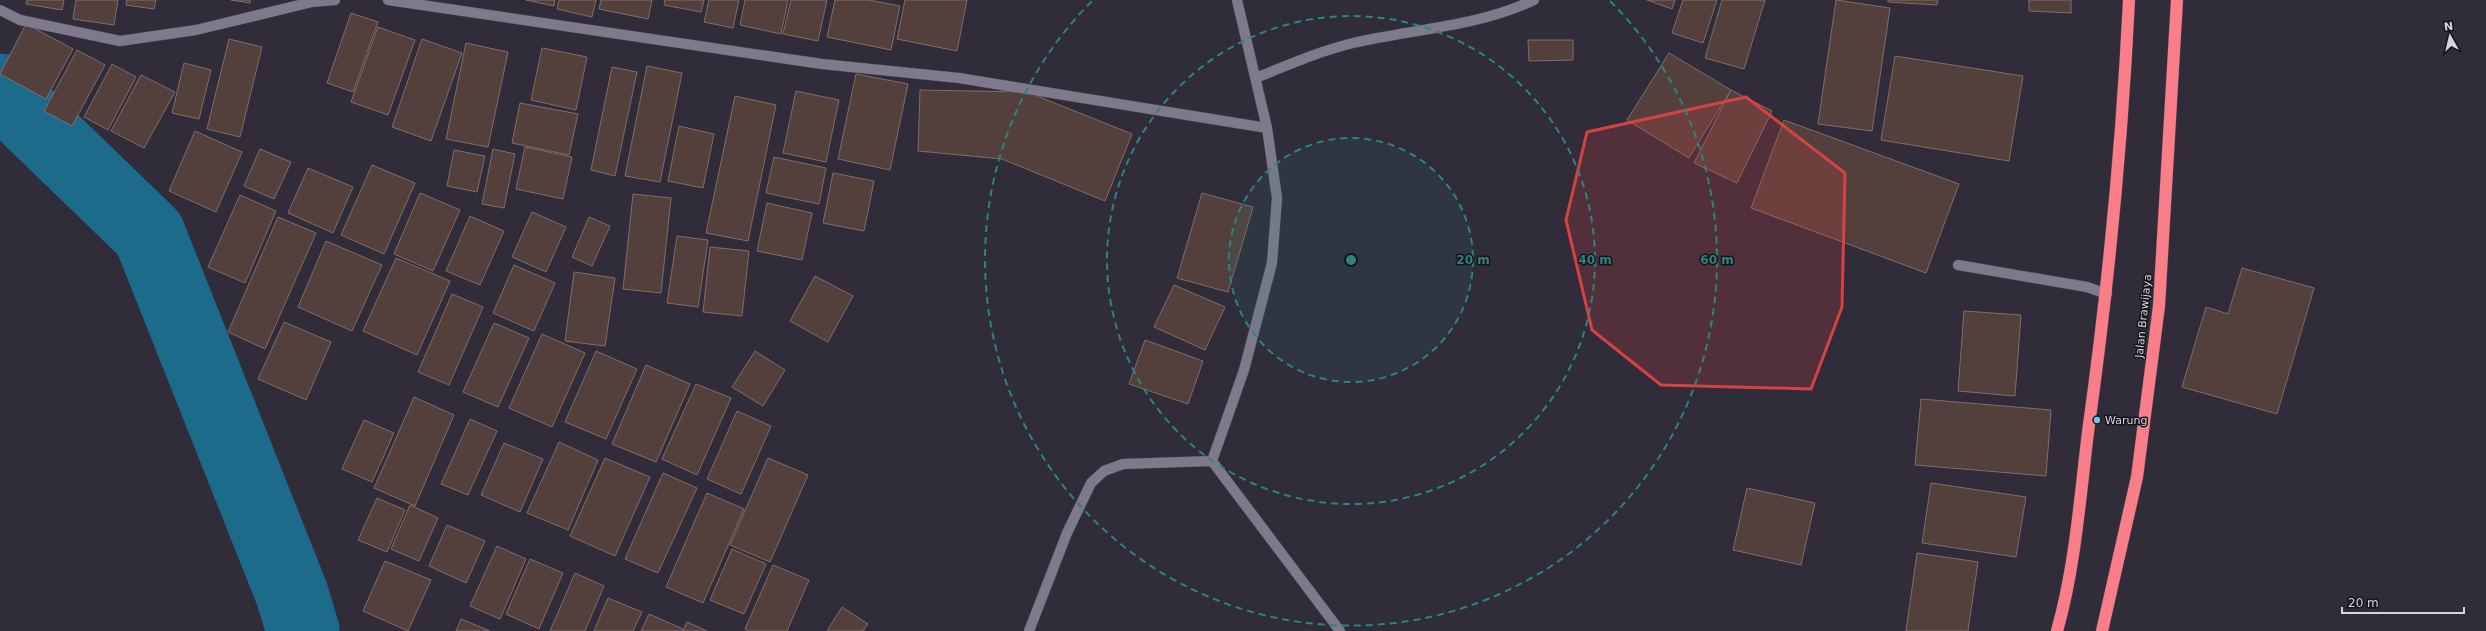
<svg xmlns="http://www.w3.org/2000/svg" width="2486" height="631" font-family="'DejaVu Sans',sans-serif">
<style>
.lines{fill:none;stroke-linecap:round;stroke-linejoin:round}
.river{stroke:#1c6b8a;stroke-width:73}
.building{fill:#53403d;stroke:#816d69}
.minor-casing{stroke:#4d4a56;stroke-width:11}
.highway-casing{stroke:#4d4a56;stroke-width:13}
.minor{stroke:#7e798b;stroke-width:10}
.highway{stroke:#f97e89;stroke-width:12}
.marked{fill:#d64243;fill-opacity:0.2;stroke:#d64243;stroke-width:3;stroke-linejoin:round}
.ring{fill:none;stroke:#2d847f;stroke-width:2;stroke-dasharray:7 5}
.poi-dot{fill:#66c4ef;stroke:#17151c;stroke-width:1.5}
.labels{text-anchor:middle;stroke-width:3;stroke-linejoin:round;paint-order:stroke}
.street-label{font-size:11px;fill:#d7d4dd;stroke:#17151c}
.poi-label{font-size:11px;fill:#d7d4dd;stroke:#17151c;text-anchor:start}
.centre{fill:#2d847f;stroke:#17151c;stroke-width:2}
.ring-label{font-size:12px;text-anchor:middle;font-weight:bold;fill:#2d847f;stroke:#17151c;stroke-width:3;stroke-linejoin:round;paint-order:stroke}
</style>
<rect width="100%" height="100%" fill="#302c3a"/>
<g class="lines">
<!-- river -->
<path class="river" d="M0,90L149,234L292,594L303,631"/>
</g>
<!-- building -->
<path class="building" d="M27,0H64L62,10L26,4Z
M76,0H118L114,25L73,19Z
M127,0H156L154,9L126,5Z
M231,0H250V3Z
M526,0H555L554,6Z
M559,0H596L592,17L557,9Z
M601,0H652L648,19L599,9Z
M665,0H704L701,12L664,5Z
M709,0H739L733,28L704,22Z
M745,0H788L781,34L740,25Z
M791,0H827L818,41L783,34Z
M835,0H869L900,6L891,50L827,37Z
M905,0H967L957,51L897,39Z
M1647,0H1675L1672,9Z
M1683,0H1717L1703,43L1672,33Z
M1722,0H1765L1744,69L1705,58Z
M1836,0L1890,8L1872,131L1818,124Z
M1888,0H1938L1937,5L1888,2Z
M2029,0H2071V13L2029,11Z
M351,13L378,22L353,92L327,83Z
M26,24L73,49L46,99L0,74Z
M378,27L415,40L388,115L351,102Z
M229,39L262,47L240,137L207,129Z
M422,39L462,53L431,141L392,127Z
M1528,40H1573V60L1529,61Z
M466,43L508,52L488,147L446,139Z
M542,48L587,57L576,110L531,100Z
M77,50L105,65L72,126L44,111Z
M1669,53L1731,90L1689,158L1627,120Z
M1895,56L2023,76L2009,161L1881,140Z
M184,63L211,70L199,119L172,113Z
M112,64L136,77L108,130L84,117Z
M647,66L682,73L660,182L625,176Z
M612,67L637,72L615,176L591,170Z
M856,74L908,84L890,170L838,159Z
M141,75L175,92L144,148L111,131Z
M920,90L1027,92L1132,134L1105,201L1002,159L918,151Z
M1731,90L1772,111L1737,183L1694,163Z
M796,91L839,100L826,162L783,153Z
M735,96L776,105L748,241L706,233Z
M520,103L578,114L569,155L512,143Z
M1784,120L1959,184L1926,273L1751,208Z
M679,126L714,134L703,188L668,181Z
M195,131L242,152L216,212L169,191Z
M525,147L572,157L563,199L516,189Z
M260,149L291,162L274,199L244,186Z
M493,149L515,154L504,208L482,204Z
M454,150L485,156L477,192L447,186Z
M774,157L826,168L819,204L766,193Z
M372,165L415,183L384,254L341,235Z
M308,168L353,187L333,233L288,213Z
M833,173L874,181L864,231L823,223Z
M420,193L460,210L433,271L394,254Z
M1202,193L1253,207L1228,292L1177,278Z
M633,194L671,198L661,293L623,289Z
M240,195L276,211L245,283L208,267Z
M767,203L812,213L802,260L757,251Z
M532,212L566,227L546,272L512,257Z
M470,216L504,231L480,285L446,271Z
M278,217L316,233L265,349L228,332Z
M589,217L610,226L592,266L572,257Z
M677,236L708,240L698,307L667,303Z
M326,241L382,265L352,331L298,307Z
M710,247L749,251L742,316L703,312Z
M396,258L450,281L417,355L363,331Z
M514,265L555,283L534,331L493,313Z
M2242,268L2314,288L2277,414L2182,387L2206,307L2228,314Z
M574,272L615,278L605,346L565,341Z
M815,276L853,296L828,342L790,321Z
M1174,285L1225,307L1205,350L1154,327Z
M452,294L483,307L449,385L418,372Z
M1964,311L2021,315L2015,396L1958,391Z
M284,322L331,342L306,400L258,379Z
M494,323L529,338L498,407L463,392Z
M542,334L585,353L552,427L509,408Z
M1145,340L1203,361L1188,404L1129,384Z
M596,351L637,369L606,439L565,422Z
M755,351L785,370L763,406L732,387Z
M646,365L690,384L656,462L612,444Z
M696,384L731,398L697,475L662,459Z
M414,397L454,415L415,506L374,488Z
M1921,399L2051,410L2046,476L1915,465Z
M737,411L771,426L741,494L707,479Z
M470,419L497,431L468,495L441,484Z
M364,420L394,433L372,482L342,469Z
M559,442L598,460L568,530L527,513Z
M504,443L543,459L520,512L481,495Z
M605,458L650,477L615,556L570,536Z
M768,458L808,475L770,562L730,545Z
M663,473L697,488L658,573L625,559Z
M1931,483L2026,497L2016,557L1922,543Z
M1747,488L1815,503L1801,565L1733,550Z
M707,493L744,509L703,603L666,587Z
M377,498L405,510L387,552L358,540Z
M410,505L438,518L419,561L391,549Z
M447,525L485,541L466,583L429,566Z
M497,546L526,559L500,619L470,606Z
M732,549L766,564L744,614L710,600Z
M1917,553L1978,562L1968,631H1906Z
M530,559L563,573L539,629L506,614Z
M385,561L431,580L408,631L363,611Z
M773,565L809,580L787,631H749L745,629Z
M575,573L604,586L585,631H550Z
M608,598L642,612L633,631H594Z
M842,607L868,624L863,631H827Z
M649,614L683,629L682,631H641Z
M461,619L490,631H456Z
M687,622L707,631H683Z"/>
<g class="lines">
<!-- minor casing -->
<g class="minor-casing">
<path id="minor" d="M388,0L822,64L959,78L1267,128
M1237,0L1267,128L1277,198L1272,263L1244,370L1212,461L1340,631
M0,10L20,20L120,41L196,30L312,2L335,0
M1256,78C1288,65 1320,51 1353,43C1413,29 1477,27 1534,0
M1958,265L2087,287L2107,294
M1029,631L1067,533L1091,483L1104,471L1123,464L1212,461"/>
</g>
<!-- highway casing -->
<g class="highway-casing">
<path id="highway" d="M2057,631C2075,568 2080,498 2088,432C2108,289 2122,145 2129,0
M2102,631L2137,477L2159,306L2177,0"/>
</g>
<!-- minor -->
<use href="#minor" class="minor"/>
<!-- highway -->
<use href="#highway" class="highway"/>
</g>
<!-- marked area -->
<path class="marked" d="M1746,97L1845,173L1842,307L1811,389L1661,385L1592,330L1566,220L1587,132Z"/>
<!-- distance rings -->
<circle cx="1351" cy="260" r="122" fill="#2d847f" fill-opacity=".12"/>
<g class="ring">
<circle cx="1351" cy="260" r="122"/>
<circle cx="1351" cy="260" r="244"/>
<path d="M1610 1A366 366 0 1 1 1092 1"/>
</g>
<!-- markers -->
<circle class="poi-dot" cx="2097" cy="420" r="4"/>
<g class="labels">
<!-- street labels -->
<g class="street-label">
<text transform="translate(2143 316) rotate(-84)" y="4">Jalan Brawijaya</text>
</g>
<!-- poi labels -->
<g class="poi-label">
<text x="2105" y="424">Warung</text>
</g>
</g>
<circle cx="1351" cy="260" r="6" class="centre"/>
<g class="ring-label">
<text x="1473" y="264">20 m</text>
<text x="1595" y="264">40 m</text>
<text x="1717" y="264">60 m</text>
</g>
<!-- north arrow -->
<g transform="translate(2450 36) rotate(352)" stroke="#17151c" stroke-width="3" paint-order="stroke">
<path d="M0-3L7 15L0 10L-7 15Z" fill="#d7d4dd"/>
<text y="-6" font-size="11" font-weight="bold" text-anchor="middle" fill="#d7d4dd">N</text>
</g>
<!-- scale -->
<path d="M2342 607v6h122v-6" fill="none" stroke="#d7d4dd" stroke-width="2"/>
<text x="2348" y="607" font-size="12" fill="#d7d4dd" stroke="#17151c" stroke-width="3" paint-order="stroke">20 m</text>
</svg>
